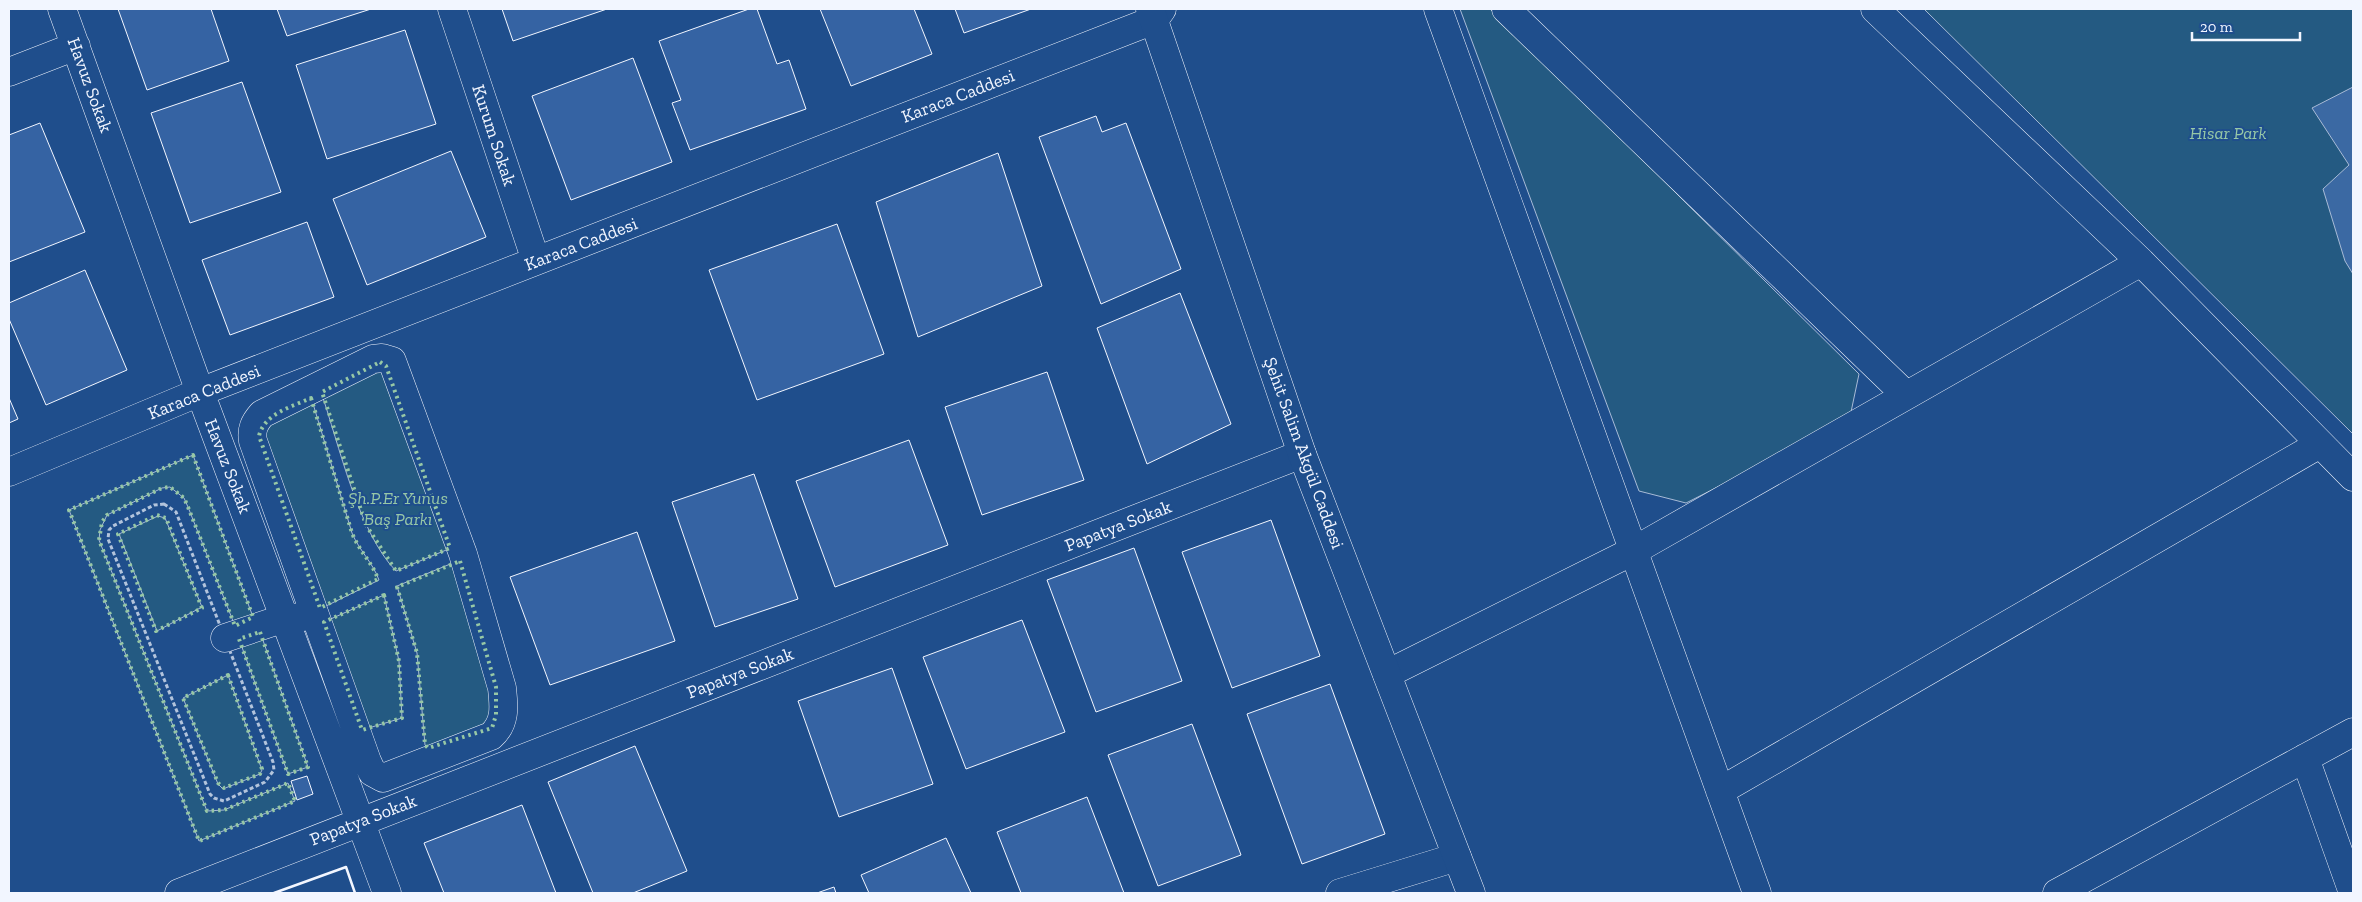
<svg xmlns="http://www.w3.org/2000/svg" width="2362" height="902" font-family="'Zilla Slab',serif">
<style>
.green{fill:#245a82;stroke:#a8bbd7}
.water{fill:#3b69a3;stroke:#a8bbd7}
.building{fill:#3563a3;stroke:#f2f6ff}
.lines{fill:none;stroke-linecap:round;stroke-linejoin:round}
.minor-casing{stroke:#f2f6ff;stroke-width:29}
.major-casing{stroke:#f2f6ff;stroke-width:29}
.path{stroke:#b3c4dc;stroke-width:3;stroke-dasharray:4 2.5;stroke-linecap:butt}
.minor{stroke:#1f4e8c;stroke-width:28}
.major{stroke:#1f4e8c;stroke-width:28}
.hedge{stroke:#97c8a6;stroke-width:4;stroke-dasharray:2.5 4;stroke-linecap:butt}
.wall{stroke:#f2f6ff;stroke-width:2.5}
.labels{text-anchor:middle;stroke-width:4;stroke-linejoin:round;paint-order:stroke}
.street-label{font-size:18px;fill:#f2f6ff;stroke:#1f4e8c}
.park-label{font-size:18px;font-style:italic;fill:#97c8a6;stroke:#1f4e8c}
</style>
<rect width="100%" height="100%" fill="#1f4e8c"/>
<!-- green -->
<path class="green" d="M1460,9H1490L1859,374L1851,412L1799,446L1686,503L1639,491Z
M1924,9H2353V434Z
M380,361L451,548L396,571C358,532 339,444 321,392Z
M311,397L352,533C359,550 373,563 379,580L320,609L260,426Z
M193,455L253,617L235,626L188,507L184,498L170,487L162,488L107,515L100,530L99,540L207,811L224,810L288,783L295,801L199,841L69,510Z
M158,516L165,518L202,607L157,631L119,534Z
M460,560L496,688L492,728L429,749L425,745L417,653L397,586Z
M384,595L399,661L402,718L362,730L324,622Z
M260,632L308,767L288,774L239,639Z
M228,675L262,770L260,774L223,789L218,784L183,698Z"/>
<!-- water -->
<path class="water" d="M2353,87V274L2345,261L2323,189L2349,165L2312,108Z"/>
<!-- building -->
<path class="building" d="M118,9H211L229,61L147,90Z
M277,9H371L287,36Z
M502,9H607L513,41Z
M749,9H757L777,64L789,60L806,109L690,150L672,103L681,100L659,41Z
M820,9H914L932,54L851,86Z
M955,9H1031L964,33Z
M405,30L436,124L327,159L296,65Z
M633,58L672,162L571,200L532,96Z
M242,82L281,192L190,223L151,113Z
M1096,116L1102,132L1126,123L1181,269L1101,304L1039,137Z
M40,123L85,232L9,262V135Z
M451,151L486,237L367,285L333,199Z
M998,153L1042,286L918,337L876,202Z
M307,222L334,297L230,335L202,260Z
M837,224L884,354L757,400L709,270Z
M85,270L127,370L46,405L9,319V303Z
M1180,293L1231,424L1147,464L1097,328Z
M1047,372L1084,480L982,515L945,407Z
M9,398L18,419L9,423Z
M909,440L948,545L835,587L796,481Z
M754,474L798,599L715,627L672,502Z
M1271,520L1320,656L1232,688L1182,552Z
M637,532L675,641L550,685L510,577Z
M1134,548L1182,681L1096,712L1047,580Z
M1022,620L1065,732L966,769L923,657Z
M892,668L933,784L839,817L798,701Z
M1330,684L1385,834L1302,864L1247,714Z
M1192,724L1241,855L1158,886L1108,755Z
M635,746L687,871L633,893H593L548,782Z
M307,776L313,794L297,800L291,781Z
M1087,797L1124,893H1021L997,832Z
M522,805L556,893H444L424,843Z
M946,838L971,893H869L861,875Z
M834,887L836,893H817Z"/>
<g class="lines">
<!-- minor casing -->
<g class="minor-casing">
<path id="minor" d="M62,9L200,392L387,893
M452,9L536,261
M1438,9L1757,893
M1506,9L1906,395
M1875,9L2141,262L2353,477
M9,72L76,46
M382,358L392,361L463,554L502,688C504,706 506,723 491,736L383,778L372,772L367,761L253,441C251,430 254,423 262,414L373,359Z
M9,472L200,392L1154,20L1162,9
M225,638L285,618L303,617
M1387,674L1635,550L2141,262
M2305,758L2353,893
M1720,791L2320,444
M179,893L1302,454
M1340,893L1457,857
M2057,893L2353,732"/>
</g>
<!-- major casing -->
<g class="major-casing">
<path id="major" d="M1150,9L1302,454L1471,893"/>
</g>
<!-- path -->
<path class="path" d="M164,504L176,512L273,762L274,770L265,782L224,801L214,798L210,794L108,539L109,530L113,526L154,505Z"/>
<!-- minor -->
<use href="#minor" class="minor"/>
<!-- major -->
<use href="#major" class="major"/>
<!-- hedge -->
<path class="hedge" d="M380,362L386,366L450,548L396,571L366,525L322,392Z
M311,398L352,533C359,551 372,562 378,579L320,608L259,436C264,414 291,407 311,398Z
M193,455L253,617L235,626L188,507L184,498L170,487L162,488L107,515L102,522L99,540L207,811L224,810L288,783L295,801L199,841L69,510Z
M157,515L166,518L202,608L156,631L118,534Z
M460,561L496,687V715L492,728L428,748L425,745L417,653L397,587Z
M384,595L399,661L402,718L362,730L324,622Z
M260,632L308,767L288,774L239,639Z
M228,675L262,769L260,774L224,788L218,783L183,698Z"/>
<!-- wall -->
<path class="wall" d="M274,893L346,867L355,893"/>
</g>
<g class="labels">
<!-- street labels -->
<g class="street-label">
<text transform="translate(90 85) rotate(70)" y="6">Havuz Sokak</text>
<text transform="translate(958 96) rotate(-21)" y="6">Karaca Caddesi</text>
<text transform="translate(494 135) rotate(72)" y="6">Kurum Sokak</text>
<text transform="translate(581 244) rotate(-21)" y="6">Karaca Caddesi</text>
<text transform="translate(204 392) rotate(-22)" y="6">Karaca Caddesi</text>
<text transform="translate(1304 453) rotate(70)" y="6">Şehit Salim Akgül Caddesi</text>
<text transform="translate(228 466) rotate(69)" y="6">Havuz Sokak</text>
<text transform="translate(1118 526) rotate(-21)" y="6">Papatya Sokak</text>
<text transform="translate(740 673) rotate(-21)" y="6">Papatya Sokak</text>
<text transform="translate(363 820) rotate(-21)" y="6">Papatya Sokak</text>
</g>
<!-- park labels -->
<g class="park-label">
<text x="2228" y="139">Hisar Park</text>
<text x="398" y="504">Şh.P.Er Yunus<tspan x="398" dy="21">Baş Parkı</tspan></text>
</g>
</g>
<!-- border -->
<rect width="2362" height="902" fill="none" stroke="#f2f6ff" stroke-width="20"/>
<!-- scale -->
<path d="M2192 32v8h108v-8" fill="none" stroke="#f2f6ff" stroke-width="2.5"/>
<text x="2200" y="32" font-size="15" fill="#f2f6ff" stroke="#1f4e8c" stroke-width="4" paint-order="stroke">20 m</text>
</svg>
